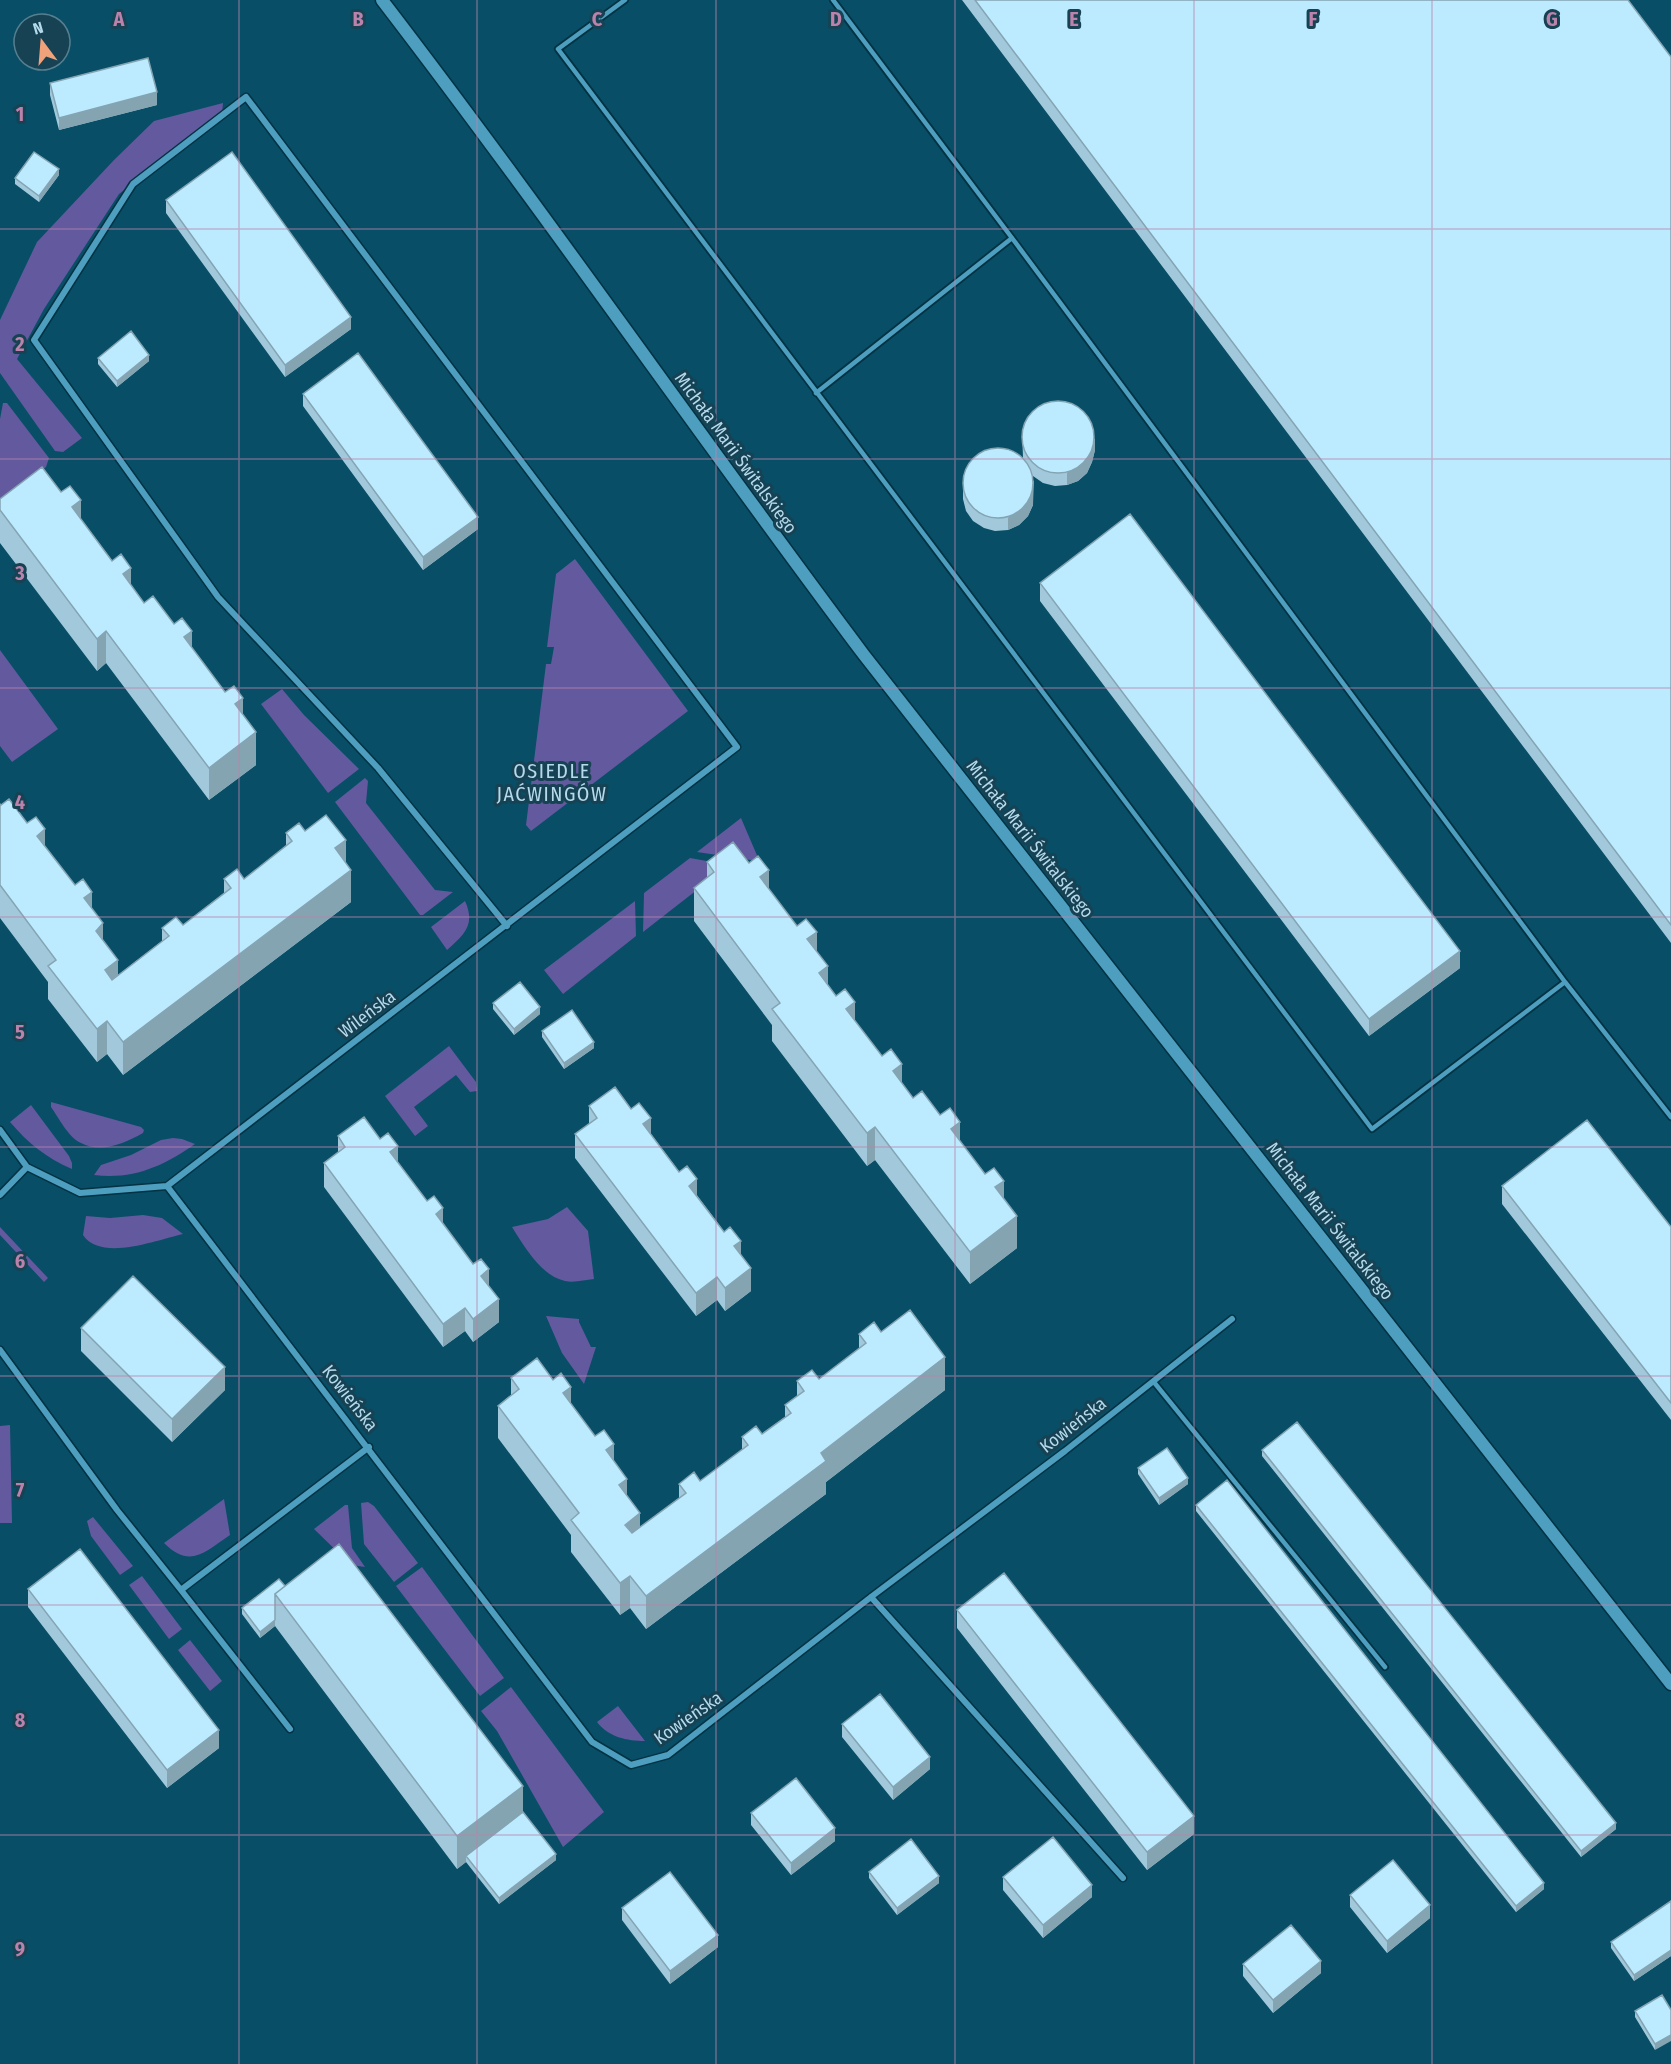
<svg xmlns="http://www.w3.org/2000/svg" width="1671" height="2064" font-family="'Fira Sans Condensed',sans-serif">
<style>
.green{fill:#62599e}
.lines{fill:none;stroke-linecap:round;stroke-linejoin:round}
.lane-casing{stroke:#033243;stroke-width:8}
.street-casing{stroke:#033243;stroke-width:9}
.secondary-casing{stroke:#033243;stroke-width:15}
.lane{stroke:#4e9ebf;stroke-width:4.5}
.street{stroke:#4e9ebf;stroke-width:6}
.secondary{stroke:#4e9ebf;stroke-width:12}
.wall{fill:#a2c9db}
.shaded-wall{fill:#84a4b2}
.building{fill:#bceaff;stroke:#84a4b2;stroke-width:1.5}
.grid{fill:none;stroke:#bb83ab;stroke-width:1.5;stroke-opacity:0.55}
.labels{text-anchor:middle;stroke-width:6;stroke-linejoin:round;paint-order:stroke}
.street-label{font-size:18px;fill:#b5daec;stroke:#174253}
.neighbourhood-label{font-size:20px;letter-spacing:1.5px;fill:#b5daec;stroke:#174253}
.grid-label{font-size:20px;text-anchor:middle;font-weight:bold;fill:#bb83ab;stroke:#174253;stroke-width:6;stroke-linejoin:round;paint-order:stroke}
</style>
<rect width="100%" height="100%" fill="#084e66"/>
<!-- green -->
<path class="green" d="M223,103L222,114L119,194L44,309L17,359L82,438L63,452L55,451L0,373V320L37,242L114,160L154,121Z
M3,403H7L49,458L46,467L0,503V419Z
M575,559L688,711L531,831L526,825L546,664H551L554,647H547L556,574Z
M0,650L58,729L12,762L0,746Z
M282,689L304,715L359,769L328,793L261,704Z
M365,778L368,781L366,803L435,890L453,892L423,915H420L335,802Z
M741,818L759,860L757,861L697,852Z
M690,858L729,865L643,932L644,893Z
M465,901C476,925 464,935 447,950L431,927Z
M635,901L636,936L563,994L544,970Z
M449,1046L476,1082L477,1091L470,1092L456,1075L414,1107L428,1126L415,1136L385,1096Z
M51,1102L141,1127L144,1130L143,1133C125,1143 101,1154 81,1143C68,1137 59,1118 51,1107Z
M31,1105L69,1156L72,1163V1169C46,1158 28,1143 10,1122Z
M173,1138L182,1139L195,1144C164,1166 133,1180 94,1175L101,1165L131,1155L161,1140Z
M567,1207L588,1231L594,1279C585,1280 574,1283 565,1281C541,1276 524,1246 512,1227L548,1219Z
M143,1215L162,1218L183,1234C157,1240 101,1262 83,1235L86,1216L110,1218Z
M0,1227L48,1278L44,1282L0,1235Z
M546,1316L579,1319V1322L591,1347H596L584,1384L562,1353Z
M10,1425L12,1523H0V1426Z
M224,1499L230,1535C205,1552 190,1569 164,1543Z
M368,1502L374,1506L418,1563L394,1582L364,1544L361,1503Z
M345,1505H348L352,1548L365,1567L351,1565L314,1529Z
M93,1517L133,1566L120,1575L91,1536L87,1521Z
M422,1567L504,1678L480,1696L396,1586Z
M142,1576L182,1629L169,1639L129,1585Z
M190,1640L222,1681L210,1691L178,1650Z
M511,1687L604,1812L563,1847L497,1731L481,1711Z
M618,1706L645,1741C627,1741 608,1737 597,1722Z"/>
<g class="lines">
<!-- lane casing -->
<g class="lane-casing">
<path id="lane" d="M625,0L558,49L1372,1129L1565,982
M833,0L1012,238L1565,982L1671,1117
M816,393L1012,238
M1153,1381L1385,1667"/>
</g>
<!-- street casing -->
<g class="street-casing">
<path id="street" d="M0,1130L27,1167L80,1193L167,1186L737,747L246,97L133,184L34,340L218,597L378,768L507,926
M167,1186L592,1742L631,1765L668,1755L871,1597L1065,1451L1232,1319
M0,1195L27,1167
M0,1350L117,1510L181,1590
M871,1597L1123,1878
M290,1729L181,1590L369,1447"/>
</g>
<!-- secondary casing -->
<g class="secondary-casing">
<path id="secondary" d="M382,0C547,215 701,438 864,655L1671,1684"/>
</g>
<!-- lane -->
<use href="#lane" class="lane"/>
<!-- street -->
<use href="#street" class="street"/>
<!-- secondary -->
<use href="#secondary" class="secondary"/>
</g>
<!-- wall -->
<path class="wall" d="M962,0H1628L1671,57V943Z
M50,83L157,105L59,130L50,95Z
M59,175L39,202L15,184V178Z
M166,200L351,329L285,377L166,213Z
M98,358L149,361L117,387L98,364Z
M303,394L478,529L423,570L303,406Z
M1022,431L1095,450L1092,462L1087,473L1078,481L1067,485L1055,486L1043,483L1033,476V505L1028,516L1019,525L1008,530L995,531L984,528L973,521L966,511L963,499V487L1023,458Z
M0,499L81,519L144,603L192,648L243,715L256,765L209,800L106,663L97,671L0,543Z
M1040,583L1460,968L1369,1036L1040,601Z
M0,804L45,846L92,909L103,941L118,975L162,941V928L183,925L224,893V879H244L286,846V833L305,831L346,862L351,902L123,1075L107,1054L97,1062L48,999V982L0,918Z
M707,862L769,890L817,952L828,985L902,1083L913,1098L960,1141L1004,1198L1017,1248L970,1284L875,1160L867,1166L772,1041V1025L694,921V888L707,878Z
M493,1003L540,1014L514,1035L493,1009Z
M542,1031L594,1048L564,1069L542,1037Z
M589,1106L651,1134L741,1254L751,1291L725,1311L717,1300L696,1316L575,1158V1134L589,1124Z
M338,1136L398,1162L489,1286L499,1322L473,1342L465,1331L443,1347L324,1187V1163L338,1153Z
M1502,1186L1671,1227V1420L1502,1204Z
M81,1328L225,1390L172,1442L81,1351Z
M881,1332L945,1390L826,1482V1494L646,1629L630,1608L620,1615L571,1552V1535L498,1438V1406L511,1395V1378L571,1404L614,1462L627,1496L640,1527L679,1498V1484L700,1481L742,1450V1437L762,1434L785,1417V1405L797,1396V1381L819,1379L859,1349V1334Z
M1262,1450L1616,1829L1581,1857L1262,1456Z
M1138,1468L1188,1484L1159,1505L1138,1474Z
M1196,1505L1544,1889L1516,1912L1196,1511Z
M285,1586L523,1812L556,1860L499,1904L466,1862L457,1869L275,1626L260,1638L242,1614V1608Z
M28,1589L219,1748L167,1788L28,1607Z
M957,1610L1194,1834L1147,1870L957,1628Z
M842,1724L930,1769L893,1800L842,1737Z
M751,1813L835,1841L791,1875L751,1825Z
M869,1872L939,1883L897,1915L869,1878Z
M1003,1877L1092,1897L1043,1938L1003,1890Z
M1350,1895L1430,1918L1387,1953L1350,1907Z
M1671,1901V1956L1634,1981L1611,1948V1942Z
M622,1908L718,1947L670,1984L622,1920Z
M1243,1964L1321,1973L1273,2013L1243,1976Z
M1662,1995L1655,2050L1635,2017V2011Z"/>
<!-- shaded-wall -->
<path class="shaded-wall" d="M157,92V105L59,130V118Z
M59,169V175L39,202V196Z
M351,317V329L285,377V365Z
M149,355V361L117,387V381Z
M1095,438V450L1092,462L1087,473L1078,481L1067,485V473Z
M1034,480L1033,505L1028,516L1019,525L1008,530V518Z
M81,500V533L72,507Z
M478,517V529L423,570V557Z
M131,568V601L123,574Z
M106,631V663L97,671V639Z
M192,631V664L184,637Z
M243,698V730L235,704Z
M256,732V765L209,800V768Z
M45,829V861L37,836Z
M346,840V873L335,848Z
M351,870V902L123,1075V1042Z
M769,870V903L760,877Z
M92,892V924L84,898Z
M103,923V956L96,931Z
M817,932V965L807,939Z
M1460,951V968L1369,1036V1019Z
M118,960V992L105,970Z
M828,966V999L819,973Z
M855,1002V1034L846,1009Z
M540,1007V1014L514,1035V1029Z
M107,1021V1054L97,1062V1029Z
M594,1042V1048L564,1069V1063Z
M902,1064V1097L893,1071Z
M651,1118V1142L643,1124Z
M960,1122V1154L951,1129Z
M875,1127V1160L867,1166V1133Z
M398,1146V1170L390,1152Z
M697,1179V1203L689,1186Z
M1004,1181V1214L995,1187Z
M443,1208V1232L436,1214Z
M1017,1216V1248L970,1284V1252Z
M741,1241V1264L734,1246Z
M751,1268V1291L725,1311V1288Z
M489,1269V1293L481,1276Z
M717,1277V1300L696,1316V1293Z
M499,1299V1322L473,1342V1319Z
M465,1308V1331L443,1347V1324Z
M945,1357V1390L826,1482V1494L646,1629V1596L821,1453Z
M225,1367V1390L172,1442V1419Z
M571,1387V1420L563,1393Z
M614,1444V1477L606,1450Z
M1188,1478V1484L1159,1505V1498Z
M627,1479V1511L619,1485Z
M640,1513V1545L625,1525Z
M630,1576V1608L620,1615V1583Z
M275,1620V1626L260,1638V1632Z
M219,1730V1748L167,1788V1770Z
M930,1757V1769L893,1800V1787Z
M523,1786V1818L466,1856V1862L457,1869V1836Z
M1194,1816V1834L1147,1870V1852Z
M1616,1823V1829L1581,1857V1851Z
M835,1828V1841L791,1875V1863Z
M556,1854V1860L499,1904V1898Z
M939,1876V1883L897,1915V1908Z
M1544,1883V1889L1516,1912V1906Z
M1092,1885V1897L1043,1938V1925Z
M1430,1905V1918L1387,1953V1941Z
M718,1935V1947L670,1984V1971Z
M1671,1950V1956L1634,1981V1975Z
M1321,1961V1973L1273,2013V2000Z
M1671,2035V2041L1655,2050V2044Z"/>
<!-- building -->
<path class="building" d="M975,0H1628L1671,57V925Z
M148,58L157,92L59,118L50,83Z
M34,152L59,169L39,196L15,178Z
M232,152L351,317L285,365L166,200Z
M131,331L149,355L117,381L98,358Z
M358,353L478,517L423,557L303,394Z
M1022 437a36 36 0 1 1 72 0a36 36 0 1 1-72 0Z
M963 483a35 35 0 1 1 70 0a35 35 0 1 1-70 0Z
M42,467L61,492L70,486L81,500L72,507L112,561L121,554L131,568L123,574L144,603L153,596L174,624L182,618L192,631L184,637L225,692L234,686L243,698L235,704L256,732L209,768L106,631L97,639L0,510V499Z
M1130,514L1460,951L1369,1019L1040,583Z
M9,799L27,823L36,817L45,829L37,836L75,885L83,879L92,892L84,898L103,923L96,931L118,960L105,970L112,980L169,936L162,928L176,917L183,925L231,888L224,879L237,869L244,879L292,841L286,833L299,823L305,831L326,815L346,840L335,848L351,870L123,1042L107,1021L97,1029L48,966L56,960L0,885V804L1,805Z
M733,842L749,863L758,856L769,870L760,877L797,926L806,919L817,932L807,939L828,966L819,973L836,996L845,989L855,1002L846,1009L882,1056L891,1049L902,1064L893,1071L913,1098L922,1091L940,1115L950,1108L960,1122L951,1129L985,1174L994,1168L1004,1181L995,1187L1017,1216L970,1252L875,1127L867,1133L772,1009L780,1003L694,888L714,872L707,862Z
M520,982L540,1007L514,1029L493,1003Z
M572,1010L594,1042L564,1063L542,1031Z
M615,1087L631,1109L639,1103L651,1118L643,1124L679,1172L687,1166L697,1179L689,1186L724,1232L730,1227L741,1241L734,1246L751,1268L725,1288L717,1277L696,1293L575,1134L597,1118L589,1106Z
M364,1117L380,1139L388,1133L398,1146L390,1152L427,1201L434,1196L443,1208L436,1214L473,1264L481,1259L489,1269L481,1276L499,1299L473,1319L465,1308L443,1324L324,1163L345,1147L338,1136Z
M1587,1120L1671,1227V1403L1502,1186Z
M133,1276L225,1367L172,1419L81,1328Z
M910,1310L945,1357L821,1453L826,1461L646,1596L630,1576L620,1583L571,1520L579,1513L498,1406L519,1389L511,1378L537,1358L553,1380L561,1373L571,1387L563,1393L595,1436L604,1430L614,1444L606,1450L627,1479L619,1485L640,1513L625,1525L632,1533L686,1493L679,1484L694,1472L700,1481L748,1445L742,1437L756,1426L762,1434L791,1413L785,1405L804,1391L797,1381L812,1370L819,1379L866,1343L859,1334L874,1322L881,1332Z
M1297,1422L1616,1823L1581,1851L1262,1450Z
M1167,1448L1188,1478L1159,1498L1138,1468Z
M1227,1480L1544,1883L1516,1906L1196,1505Z
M339,1544L523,1786L457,1836L275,1594Z
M80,1549L219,1730L167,1770L28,1589Z
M1004,1573L1194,1816L1147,1852L957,1610Z
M279,1579L285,1586L275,1594V1620L260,1632L242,1608Z
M880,1694L930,1757L893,1787L842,1724Z
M796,1778L835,1828L791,1863L751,1813Z
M523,1812L556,1854L499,1898L466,1856Z
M1053,1837L1092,1885L1043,1925L1003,1877Z
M911,1839L939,1876L897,1908L869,1872Z
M1393,1860L1430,1905L1387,1941L1350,1895Z
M670,1872L718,1935L670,1971L622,1908Z
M1671,1901V1950L1634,1975L1611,1942Z
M1291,1925L1321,1961L1273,2000L1243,1964Z
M1662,1995L1671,2010V2035L1655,2044L1635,2011Z"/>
<!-- grid -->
<path class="grid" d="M239,0V2064M477,0V2064M716,0V2064M955,0V2064M1194,0V2064M1432,0V2064M0,229H1671M0,459H1671M0,688H1671M0,917H1671M0,1147H1671M0,1376H1671M0,1605H1671M0,1835H1671"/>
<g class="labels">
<!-- street labels -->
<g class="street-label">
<text transform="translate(736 453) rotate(54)" y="6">Michała Marii Świtalskiego</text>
<text transform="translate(1030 839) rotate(52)" y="6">Michała Marii Świtalskiego</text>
<text transform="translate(367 1014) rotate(-37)" y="6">Wileńska</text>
<text transform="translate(1330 1221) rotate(52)" y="6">Michała Marii Świtalskiego</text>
<text transform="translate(350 1398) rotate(52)" y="6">Kowieńska</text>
<text transform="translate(1073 1425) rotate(-38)" y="6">Kowieńska</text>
<text transform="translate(688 1718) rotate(-35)" y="6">Kowieńska</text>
</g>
<!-- neighbourhood labels -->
<g class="neighbourhood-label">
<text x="552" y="778">OSIEDLE<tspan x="552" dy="23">JAĆWINGÓW</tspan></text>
</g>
</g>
<g class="grid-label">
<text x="119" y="26">A</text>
<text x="358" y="26">B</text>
<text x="597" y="26">C</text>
<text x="836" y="26">D</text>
<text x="1074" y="26">E</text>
<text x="1313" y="26">F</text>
<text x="1552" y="26">G</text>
<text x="20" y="121">1</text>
<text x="20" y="351">2</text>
<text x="20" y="580">3</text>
<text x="20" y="809">4</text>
<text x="20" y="1039">5</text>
<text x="20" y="1268">6</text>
<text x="20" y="1497">7</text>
<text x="20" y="1727">8</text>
<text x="20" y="1956">9</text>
</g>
<!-- north arrow -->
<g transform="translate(42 42) rotate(344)"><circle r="28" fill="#174253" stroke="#567f90" stroke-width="1.5"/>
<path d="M0-4.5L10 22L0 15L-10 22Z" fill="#f0a27a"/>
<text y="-9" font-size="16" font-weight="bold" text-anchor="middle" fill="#b5daec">N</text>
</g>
</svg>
